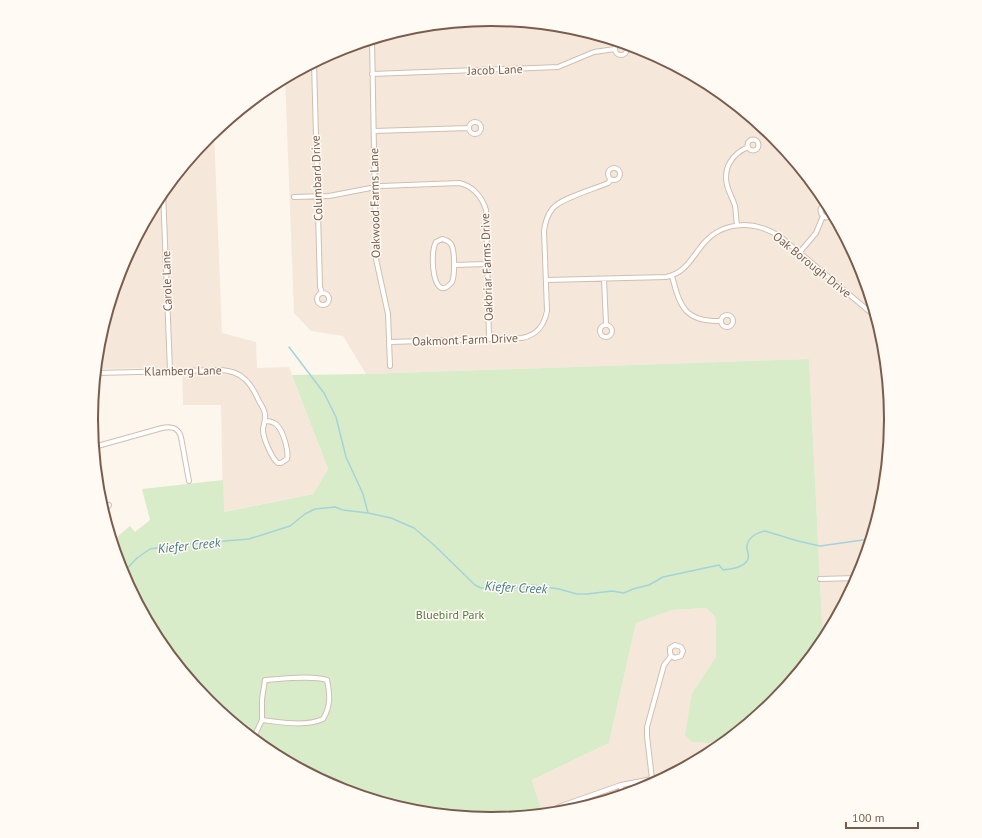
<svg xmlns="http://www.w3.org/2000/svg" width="982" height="838" font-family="'PT Sans',sans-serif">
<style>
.residential{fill:#f5e8da}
.green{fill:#d8ecc9}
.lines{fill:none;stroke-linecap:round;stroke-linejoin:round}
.stream{stroke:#a5d3da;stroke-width:1.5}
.minor-casing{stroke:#d1beb0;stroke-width:6}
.minor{stroke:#fff;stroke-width:4}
.labels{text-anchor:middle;stroke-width:3;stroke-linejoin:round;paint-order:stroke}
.street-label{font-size:12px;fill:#7a5c4d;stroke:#fffaf3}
.park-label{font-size:12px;fill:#537a41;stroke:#fffaf3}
.water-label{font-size:13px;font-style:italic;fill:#437c86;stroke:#fffaf3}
.rim{fill:none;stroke:#7a5c4d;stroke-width:2}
</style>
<rect width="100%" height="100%" fill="#fdf6ec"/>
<!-- residential -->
<path class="residential" d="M491,19L569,27L644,50L713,87L774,136L824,197L861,266L883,341L891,419L883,497L860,572L823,642L809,359L366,374L343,336L311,331L294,313L285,78L338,49L413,27Z
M214,131L222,333L256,342L257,368L289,367L328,469L313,494L223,512L221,405H183L182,368L96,369L99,341L122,266L159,197L208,136Z
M706,608L716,618V657L692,693V742L723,744L713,752L644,789L569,811L543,814L532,780L609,743L636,623L671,610Z"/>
<!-- green -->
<path class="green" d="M809,359L823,642L774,702L723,744L692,742L685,735L692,693L716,657V618L706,608L672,610L636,623L609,743L532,780L543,814L491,819L413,811L338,788L269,751L208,702L158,641L121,572L112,541L130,526L135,532L150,520L142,489L223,480L224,512L313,494L328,469L292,375L366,374Z"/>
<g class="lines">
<!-- stream -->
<path class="stream" d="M289,347L324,393L336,417L346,457L363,494L368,513
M122,574L137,558L150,549L176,545L249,539L290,526L305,514L315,509L335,507L343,510L368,513L391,518L414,528L434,545L475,585L481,588H515L532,585L559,589L577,594H587L612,591L624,593L633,589L649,585L663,577L719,565L723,570C731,569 742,568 747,561C751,556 746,551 747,546C748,537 758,532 765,531L798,541L820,546L870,539"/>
<!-- minor casing -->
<g class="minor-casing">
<path id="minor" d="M372,39L376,259L388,314L390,366
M615 49a6 6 0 1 1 12 0a6 6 0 1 1-12 0Z
M314,62L320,287L322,293
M372,74L558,67L594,52L615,49
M469 128a6 6 0 1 1 12 0a6 6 0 1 1-12 0Z
M374,131L469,128
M747.5 145a5.5 5.5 0 1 1 11 0a5.5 5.5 0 1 1-11 0Z
M608 174a6 6 0 1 1 12 0a6 6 0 1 1-12 0Z
M163,191L170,371
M294,197L329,196L381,186L459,183C473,186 482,197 486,210L489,339
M829,206C812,203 825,228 832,212
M737,225C736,219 736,212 735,206C733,199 729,193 727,185C723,168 732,154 748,147
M442,239C446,240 449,241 451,244C455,250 455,275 452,282C433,306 429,253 436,242Z
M799,253L816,233L823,216
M454,265L487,264
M672,276C680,307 685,322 721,321
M604,279L606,324
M546,280L666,277C687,272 691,258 704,243C725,219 758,221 782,238L876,317
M317 299a6 6 0 1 1 12 0a6 6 0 1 1-12 0Z
M721 321a6 6 0 1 1 12 0a6 6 0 1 1-12 0Z
M600 331a6 6 0 1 1 12 0a6 6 0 1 1-12 0Z
M390,342L522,338C537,335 544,326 547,311L544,231C545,223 547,215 553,208C562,198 594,189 608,183L611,180
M96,373L221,370C242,371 251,383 259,401C261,405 265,410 265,415C266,420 263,425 263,430C263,438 272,459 278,463H281L287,459C289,451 283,431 277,425C274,422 270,421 265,421
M94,447L162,428C171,426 178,427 181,437L189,481
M103,512L109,505
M820,579L857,578
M253,739L262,720V699L265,680C281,679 312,675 327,680C330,694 331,706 323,719C305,727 281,722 262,720
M652,779L647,736V727L664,665L671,656L670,652V648L675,645L681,647L683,651L681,656L675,658L671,656
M621,785L622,795
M549,813L555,809L561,806L621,785L652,779H663"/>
</g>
<!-- minor -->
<use href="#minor" class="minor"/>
</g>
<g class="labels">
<!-- street labels -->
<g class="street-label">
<text transform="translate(495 70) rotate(-2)" y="4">Jacob Lane</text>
<text transform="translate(317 178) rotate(-92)" y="4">Columbard Drive</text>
<text transform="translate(375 203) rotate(-91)" y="4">Oakwood Farms Lane</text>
<text transform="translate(812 265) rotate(39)" y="4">Oak Borough Drive</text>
<text transform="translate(487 267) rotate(-92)" y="4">Oakbriar Farms Drive</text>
<text transform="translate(167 281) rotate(-92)" y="4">Carole Lane</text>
<text transform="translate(465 340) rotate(-2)" y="4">Oakmont Farm Drive</text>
<text transform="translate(183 371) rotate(-1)" y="4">Klamberg Lane</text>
</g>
<!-- park labels -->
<g class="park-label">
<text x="450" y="619">Bluebird Park</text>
</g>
<!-- water labels -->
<g class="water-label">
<text transform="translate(189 545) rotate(-6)" y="5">Kiefer Creek</text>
<text transform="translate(516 587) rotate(3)" y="5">Kiefer Creek</text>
</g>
</g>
<!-- crop -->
<path d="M0 0H982V838H0ZM98 419a393 393 0 1 1 786 0a393 393 0 1 1-786 0Z" fill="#fffaf3" fill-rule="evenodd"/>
<path class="rim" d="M98 419a393 393 0 1 1 786 0a393 393 0 1 1-786 0Z"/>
<!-- scale -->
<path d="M846 822v6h72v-6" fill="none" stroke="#7a5c4d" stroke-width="2"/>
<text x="852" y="822" font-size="12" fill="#7a5c4d" stroke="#fffaf3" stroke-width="3" paint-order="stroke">100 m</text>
</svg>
